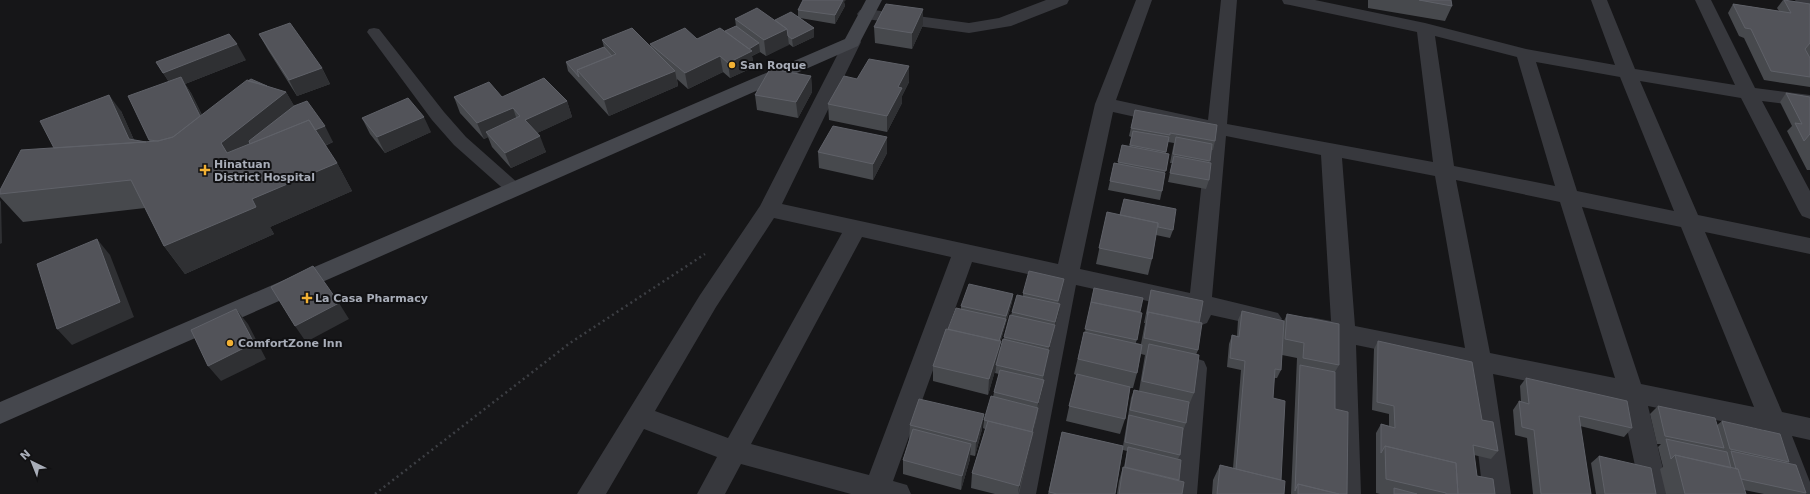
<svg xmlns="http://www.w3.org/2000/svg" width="1810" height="494" font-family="'DejaVu Sans',sans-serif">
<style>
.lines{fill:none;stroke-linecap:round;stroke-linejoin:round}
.path{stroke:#3d3f44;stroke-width:2.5;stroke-dasharray:2 3.5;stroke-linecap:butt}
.lane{fill:#37383d;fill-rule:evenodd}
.street{fill:#37383d;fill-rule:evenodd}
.secondary{fill:#45474d;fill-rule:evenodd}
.wall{fill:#47494d}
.shaded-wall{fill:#2f3033}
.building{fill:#525359;stroke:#5f6168}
.poi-dot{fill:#f2b134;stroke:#111113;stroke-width:1.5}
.labels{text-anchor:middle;stroke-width:4;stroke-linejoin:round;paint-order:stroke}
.poi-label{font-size:11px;font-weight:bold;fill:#a8adb8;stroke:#111113;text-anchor:start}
</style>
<rect width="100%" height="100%" fill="#161618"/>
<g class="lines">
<!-- path -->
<path class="path" d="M375,494L570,343L705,254"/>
<!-- lane -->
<path class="lane" d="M374,28L379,29L444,112L466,137L520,185L523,189L520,193L514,195L508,193L454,145L432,120L367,32L369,29Z"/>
<!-- street -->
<path class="street" d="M1046,0H1069L1067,4L1011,26L969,33L866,19L860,18L857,14L860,10L866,9L969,23L999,18Z
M1136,0H1152L1116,100L1208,120L1221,0H1237L1227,124L1433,162L1417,32L1290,5L1284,4L1282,0H1315L1425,23L1526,49L1615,65L1591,0H1607L1635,69L1735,85L1695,0H1711L1755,88L1810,95V107L1762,101L1810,191V219L1802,216L1799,211L1741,98L1640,81L1698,215L1810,238V254L1705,232L1782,412L1810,418V440L1792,436L1810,482V494H1787L1764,430L1648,406L1669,494H1641L1621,400L1493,374L1511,494H1483L1468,368L1356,345L1361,494H1333L1332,340L1302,333L1298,326L1302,319L1310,317L1331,321L1321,155L1226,136L1212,297L1278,313L1282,319L1278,325L1270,328L1211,315L1207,323L1199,326L1191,323L1187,317L1188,310L1076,285L1036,494H1008L1055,280L972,262L893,481L907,485L911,494H851L741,464L725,494H697L717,457L644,429L606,494H577L700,295L760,206L846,38L852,37L858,38L861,42L782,204L1058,264L1095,104ZM1435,36L1517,57L1555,186L1454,166ZM1536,62L1620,77L1674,211L1577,191ZM1113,112L1207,133L1190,293L1080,269ZM1342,158L1435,176L1465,348L1355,326ZM1456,180L1560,202L1615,378L1490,353ZM1582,207L1681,227L1754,407L1641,384ZM774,218L842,233L728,438L655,411L716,307ZM862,237L951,257L869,475L751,444Z
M1795,0H1810V17L1804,16Z
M1195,358L1204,361L1207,368L1197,494H1169L1183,368L1186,361Z"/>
<!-- secondary -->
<path class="secondary" d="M866,0H882L858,46L0,424V402L845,39Z"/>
</g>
<!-- wall -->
<path class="wall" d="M1368,0H1451L1452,6L1445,21L1368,8Z
M1783,0L1810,4V87L1764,80L1744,38L1739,36L1728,13L1733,4L1779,11L1777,8Z
M844,2L845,6L835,24L800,18L814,28V37L793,47L789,44L766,56L760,52L752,56L754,67L730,78L723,72L688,89L677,79L678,86L609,116L568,71L566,62L604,47L602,40L651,47L650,44L697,39L725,31L736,26L735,19L775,20L798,17V10Z
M923,25L912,49L875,43L874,27Z
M259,34L322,68L330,84L297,96L268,50Z
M246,60L185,84L191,93L202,115L267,86L286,92L294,106L333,142L325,146L337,163L352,191L270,227L274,234L185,274L164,246L145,208L23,222L0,197V190L54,148L121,111L134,140L146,142L150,141L149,140L169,82L156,62Z
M909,66V82L902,96V103L887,132L829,120L828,104L857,79Z
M811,76L812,92L798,118L757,110L755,95Z
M1786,93L1810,97V170H1807L1787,131L1792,126L1780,102Z
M454,97H502L567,101L572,117L537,133L546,152L511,168L492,147L488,137L484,139L460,113Z
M1135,110L1215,141L1213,150H1211L1209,163V180L1206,189L1168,182L1172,163H1170L1174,143L1168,142L1166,153L1169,154L1165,173L1162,191L1160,200L1108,190L1114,163L1118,164L1122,145L1129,147L1131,137L1129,136Z
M362,118L431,132L385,153L370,134Z
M818,152L887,153L873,180L819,168Z
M1107,212L1173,230L1170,238L1156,235L1152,259L1148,275L1096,264Z
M1064,279L1062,287L1058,304L1059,313L1054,330L1043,380H1044L1043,388L1038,408L1037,416L1033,433L1030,447L1019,494H995L971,488L972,473L985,429L983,428L984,420L993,397L994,392L999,374L995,373L996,367L988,395L933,381V366L948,329L961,309V306L1013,294L1012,302L1000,343L999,354L1012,312L1023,296V293Z
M1094,288L1140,312L1136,343L1141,344L1145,323H1144L1149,298L1151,290L1199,323L1198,350L1196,355L1194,393L1188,407L1186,423L1183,431L1180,455L1178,459L1179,480L1182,494H1117L1119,481L1123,467H1124L1127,451L1123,450L1115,494H1048L1062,432L1123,446L1131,398L1134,390L1139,391L1145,355L1141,354L1137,373L1133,388H1130L1125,419L1120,434L1066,421L1076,375L1074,374L1084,332H1085Z
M1242,311L1284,321L1287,314L1339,365L1335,372V409L1347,494H1291L1297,358L1282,355L1281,370L1277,378H1274L1273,398L1281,480L1284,494H1212L1213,480L1220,465L1233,468L1241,370L1227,367L1229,344L1232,335L1237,336L1238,320Z
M1378,341L1482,420L1498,451L1491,459L1474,455L1477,476L1495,494H1380L1376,493V433L1381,424L1389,426V414L1372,410L1374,349Z
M1526,378L1632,428L1624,437L1580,426L1591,494H1533L1527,438L1515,435L1513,410L1519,401L1521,402L1520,386Z
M1658,406L1717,425L1722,421L1789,462L1787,463L1806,493L1805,494H1764L1744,490L1746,494H1666L1660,469L1663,467L1658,447L1661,444H1657L1650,414Z
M910,425L982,429L975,456L970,455V459L961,490L903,474V460L909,440Z
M1599,456L1656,494H1596L1591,463Z"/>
<!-- shaded-wall -->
<path class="shaded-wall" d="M843,0H846L844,2L845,6L835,24V15Z
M923,9V25L912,49V33Z
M814,28V37L793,47L792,39Z
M787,29L789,45L766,56L764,40Z
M759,43L760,52L752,56L754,67L730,78L728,63L744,51Z
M237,44L246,60L185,84L191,93L216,143L174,89L163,73Z
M720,56L723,72L688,89L685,73Z
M909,66V82L902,96V103L887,132V116L898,87Z
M322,68L330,84L297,96L289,80Z
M675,71L678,86L609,116L604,100Z
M811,76L812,92L798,118L796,102Z
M286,92L302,119L325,126L333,142L267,170L257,155L227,153L221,143Z
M109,95L121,111L139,151L129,139Z
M567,101L572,117L531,136L525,120Z
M513,108L518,123L486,132L488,137L484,139L477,123Z
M424,117L431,132L385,153L377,137Z
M540,136L546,152L511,168L505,153Z
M887,137V153L873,180V164Z
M337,163L352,191L270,227L274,234L185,274L164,246L252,199Z
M0,200L1,202L2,243L0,244Z
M97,239L110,255L134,317L72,345L57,329Z
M1013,294L1012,302L1000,343L999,357L988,395L989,379L999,342Z
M339,303L349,319L306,342L295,326Z
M1060,304L1059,313L1054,330L1042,384L1049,347Z
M236,309L248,324L266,359L221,381L208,366Z
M1044,380L1043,388L1037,411L1038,403Z
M1038,408L1030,447L1018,494L1019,486Z
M984,414L982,429L975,456L976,442Z
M971,444L970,459L961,490L962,476Z"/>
<!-- building -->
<path class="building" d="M803,0H843L835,15L798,10Z
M1419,0H1451L1452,6Z
M1784,0L1810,4V43L1805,49L1810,58V77L1771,71L1751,29L1745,28L1733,4L1791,13Z
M886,4L923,9L912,33L874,27Z
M757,8L787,29L764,40L735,19Z
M791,12L814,28L792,39L788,36L787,29L775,20Z
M290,23L322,68L289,80L259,34Z
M736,26L759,43L749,49L725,31Z
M632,28L675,71L604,100L577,70L616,54L602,40Z
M685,28L697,39L720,28L752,51L728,63L720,56L685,73L650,44Z
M229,34L237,44L163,73L156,62Z
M604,47L612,56L577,70L579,77L566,62Z
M869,59L909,66L898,87L902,88L887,116L828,104L844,76L857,79Z
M770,69L811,76L796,102L755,95Z
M181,77L200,116L173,137L158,141L149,140L128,96Z
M544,78L567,101L525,120L540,136L505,153L486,132L520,116L513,108L477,123L454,97L489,82L502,97Z
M251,79L267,86L248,81Z
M247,80L286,92L221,143L227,153L309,120L337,163L252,199L256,207L164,246L131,180L0,194V190L21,150L158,141L173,137Z
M1786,93L1810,97V134L1804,141L1795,123L1802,124Z
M109,95L129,139L146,142L54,148L40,121Z
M408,98L424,117L377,137L362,118Z
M307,101L325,126L315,130L309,120L250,144L249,141L294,106Z
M1135,110L1217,125L1215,141L1170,133V135L1131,128Z
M833,126L887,137L873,164L818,152Z
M1133,131L1169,137L1166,152L1130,145Z
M1176,137L1212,144L1210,161L1173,154Z
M1122,145L1169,154L1166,171L1118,162Z
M1174,156L1211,163L1209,180L1170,173Z
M1114,163L1165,173L1162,191L1110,181Z
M1124,199L1176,209L1173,230L1158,227V223L1120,215Z
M1107,212L1158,223L1152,259L1099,248Z
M97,239L120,302L57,329L37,264Z
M313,266L339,303L295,326L271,287Z
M1029,271L1064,279L1058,301L1023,293Z
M969,284L1013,294L1006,316L961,306Z
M1094,288L1143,298L1140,312L1091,302Z
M1151,290L1203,301L1199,323L1148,312V315L1147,314Z
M1017,295L1060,304L1055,322L1012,312Z
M1091,302L1142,313L1137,340L1085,329Z
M956,308L1006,319L999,341L948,329Z
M236,309L254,343L208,366L191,330Z
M1242,311L1284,321L1281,370L1275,369L1273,398L1285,401L1281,480L1236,469L1245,361L1230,358L1232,335L1239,337Z
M1148,312L1202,323L1198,350L1144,338Z
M1287,314L1339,324V365L1303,358L1304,343L1285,339Z
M1010,315L1055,325L1049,347L1004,337Z
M946,329L1001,341L989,379L933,366Z
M1084,332L1142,345L1137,373L1078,359Z
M1003,339L1049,350L1043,376L996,365Z
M1378,341L1472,362L1482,420L1493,422L1498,451L1473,445L1477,476L1493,479L1495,494H1458L1456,463L1385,446L1381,453V424L1395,428L1394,406L1377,402Z
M1149,344L1199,355L1194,393L1142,381Z
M1300,365L1335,372V409L1348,412L1347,494H1339L1298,484L1295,491Z
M1000,370L1044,380L1038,403L994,392Z
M1077,374L1130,387L1125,419L1069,406Z
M1526,378L1627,401L1632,428L1579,416L1591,494H1541L1534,430L1522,427L1519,401L1529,404Z
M1134,390L1189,402L1186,423L1130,410Z
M991,396L1038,408L1032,432L984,420Z
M919,399L984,414L976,442L910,425Z
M1658,406L1715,418L1724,448L1665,436Z
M1129,415L1183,428L1180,455L1125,442Z
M988,421L1033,432L1019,486L972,473Z
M1722,421L1780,434L1789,462L1730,449Z
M913,429L971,444L962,476L903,460Z
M1062,432L1123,446L1115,494H1057L1049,492Z
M1666,439L1727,452L1731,468L1675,455L1671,459Z
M1385,446L1456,463L1458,494H1446V493L1386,479Z
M1128,447L1181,460L1179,480L1125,467Z
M1731,451L1796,465L1806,493L1741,479L1738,469H1736Z
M1675,455L1738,469L1746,494H1685Z
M1599,456L1651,468L1656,494H1605Z
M1220,465L1285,481L1284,494H1217Z
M1123,467L1184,482L1182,494H1119Z
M1298,484L1339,494H1298Z
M1394,488L1417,494H1394Z"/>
<!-- markers -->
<g class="poi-dot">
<circle cx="732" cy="65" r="4"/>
<path d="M203 164h4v4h4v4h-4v4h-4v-4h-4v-4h4z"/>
<path d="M305 292h4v4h4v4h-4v4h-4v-4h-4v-4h4z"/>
<circle cx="230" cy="343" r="4"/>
</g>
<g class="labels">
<!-- poi labels -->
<g class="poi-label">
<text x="740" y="69">San Roque</text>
<text x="214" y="168">Hinatuan<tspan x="214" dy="13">District Hospital</tspan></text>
<text x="315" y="302">La Casa Pharmacy</text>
<text x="238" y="347">ComfortZone Inn</text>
</g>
</g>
<!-- north arrow -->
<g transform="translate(32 462) rotate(317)" stroke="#111113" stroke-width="3" paint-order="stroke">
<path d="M0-3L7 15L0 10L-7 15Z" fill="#a8adb8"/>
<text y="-6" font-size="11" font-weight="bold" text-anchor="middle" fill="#a8adb8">N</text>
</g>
</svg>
